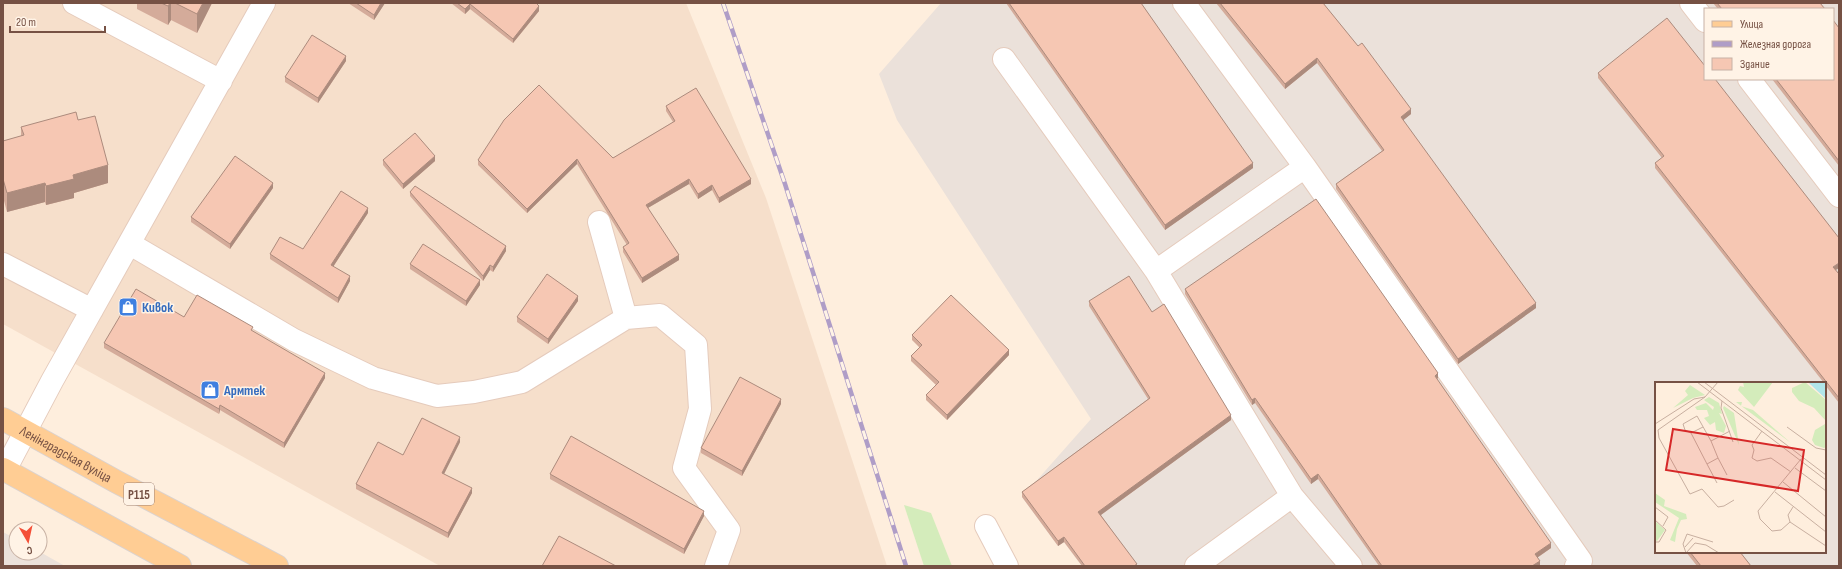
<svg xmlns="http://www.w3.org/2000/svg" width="1842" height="569" font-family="'Sofia Sans Condensed',sans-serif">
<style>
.residential{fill:#f6dfcb}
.industrial{fill:#ebe1da;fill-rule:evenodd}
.green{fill:#d4ecbb}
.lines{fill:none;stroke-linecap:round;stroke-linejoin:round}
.minor-casing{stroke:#e5cbbc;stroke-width:24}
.major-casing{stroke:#dbd2ce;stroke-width:24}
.minor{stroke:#fff;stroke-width:22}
.major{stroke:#ffcd94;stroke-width:22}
.rail-casing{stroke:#af9dc7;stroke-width:4.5}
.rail{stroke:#fff3e6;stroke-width:3;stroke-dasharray:9;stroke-linecap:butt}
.wall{fill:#d4ab9a}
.shaded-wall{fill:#ac8b7d}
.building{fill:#f6c7b3;stroke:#ac8b7d}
.labels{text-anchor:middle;stroke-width:3;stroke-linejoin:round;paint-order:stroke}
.shield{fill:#fff3e6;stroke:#9f8275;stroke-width:1}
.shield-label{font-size:13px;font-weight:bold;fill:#765144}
.shop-label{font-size:14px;font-weight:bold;fill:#366cbe;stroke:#fff3e6;text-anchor:start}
.street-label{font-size:14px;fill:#765144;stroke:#fff3e6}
.inset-road{fill:none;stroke:#c8afa0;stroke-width:1}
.view{fill:#d62828;fill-opacity:0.15;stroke:#d62828;stroke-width:2}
.inset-edge{fill:none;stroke:#765144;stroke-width:2}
</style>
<rect width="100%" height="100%" fill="#feeedd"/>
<!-- residential -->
<path class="residential" d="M3,3H686L766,198L887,566H440L3,324Z"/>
<!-- industrial -->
<path class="industrial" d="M941,3H1839V566H1082L1064,542L1058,546L1022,497L1091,419L897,120L879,74ZM1705,9H1833V79H1705ZM1656,383H1825V552H1656Z
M3,532L16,539V553L40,552L65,566H3Z"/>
<!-- green -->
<path class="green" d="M904,505L931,513L952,566H924Z"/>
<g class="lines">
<!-- minor casing -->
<g class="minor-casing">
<path id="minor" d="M74,3L221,81
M1184,3L1305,167
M1691,3L1705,21
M1004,59L1156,271
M1749,79L1839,196
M599,222L626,318
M130,244L294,340L373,378L437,396L474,392L522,382L626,318L660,315L696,345L700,409L684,468L729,530L716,566
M3,264L92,310
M5,470L52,381L264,3
M1292,496L1156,271L1305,167L1581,561L1576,566
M986,526L1007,566
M1196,566L1292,496L1351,566"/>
</g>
<!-- major casing -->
<g class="major-casing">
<g id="major">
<path id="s1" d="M3,419L117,482L277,566"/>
<path d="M3,469L180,566"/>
</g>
</g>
<!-- minor -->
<use href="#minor" class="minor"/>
<!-- major -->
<use href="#major" class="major"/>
<!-- rail casing -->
<g class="rail-casing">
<path id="rail" d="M723,3L785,184L906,566"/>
</g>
<!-- rail -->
<use href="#rail" class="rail"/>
</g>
<!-- wall -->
<path class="wall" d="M137,3H212L197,33L171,20L168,25L137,9Z
M348,3H385L374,20Z
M451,3H536L539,11L513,43L470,9L465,14Z
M1006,3H1141L1253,168L1165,230Z
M1216,3H1323L1411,114L1403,120L1536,308L1458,364L1336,189V184L1382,151L1317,63L1285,89Z
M1713,3H1820L1825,9H1718Z
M1839,28V166L1772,79H1833Z
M346,61L318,103L285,82V77Z
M1598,73L1836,270L1839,274V403L1825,385V383H1824L1655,168V163L1662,158L1598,78Z
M666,106L751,184L719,203L712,190L698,199L689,184L648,208L679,260L642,283L623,252V247L627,245L577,164L527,213L478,165V160L613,158L673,122L666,111Z
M78,120L108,183L74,193V198L46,205L45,202L7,212L3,197V141L21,136V127Z
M383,160L435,161L403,189L383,165Z
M273,188L230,249L191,222V217Z
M410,192L506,251L493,272L490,270L483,281L410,196Z
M368,213L333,267L350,281L338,303L270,259V254L303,249Z
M410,264L480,285L466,306L410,269Z
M1185,289L1438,378L1437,379L1551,548L1537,558L1540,561V566H1379L1318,479L1311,484L1255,403L1252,405L1185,294Z
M578,301L548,344L517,322V317Z
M1089,301L1152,312L1231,420L1101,515L1137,566H1082L1064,542L1058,546L1022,497V492L1148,399L1089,306Z
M184,317L253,331L325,378L284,448L220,410L219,414L104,348V343Z
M912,335L1009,355L947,420L926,400V395L936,385L911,361V356L920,348L912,340Z
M781,404L742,476L701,453V448Z
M460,442L444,474L472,493L448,538L356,489V484L403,455Z
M550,474L704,516L684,554L550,479Z
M1686,552H1740L1751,566H1697Z"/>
<!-- shaded-wall -->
<path class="shaded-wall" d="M170,3H171V20L168,25V6Z
M203,3H212L197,33V14Z
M381,3H385L374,20V15Z
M470,4V9L465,14V9Z
M539,6V11L513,43V39Z
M346,56V61L318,103V98Z
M1317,58V63L1285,89V84Z
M1411,109V114L1401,122V117Z
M435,156V161L403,189V184Z
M577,159V164L527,213V209Z
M1253,163V168L1165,230V225Z
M108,165V183L74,193V198L46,205V186L73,175Z
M689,179V184L646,209V205Z
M751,179V184L719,203V198Z
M45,183V202L7,212V193Z
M273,183V188L230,249V244Z
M712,185V190L698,199V194Z
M368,208V213L331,270V265Z
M506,246V251L493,272V267Z
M679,255V260L642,283V278Z
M1839,263V268L1833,272V267Z
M490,265V270L483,281V276Z
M350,276V281L338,303V298Z
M480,280V285L466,306V301Z
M578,296V301L548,344V339Z
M1536,303V308L1458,364V359Z
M1009,350V355L947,420V415Z
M325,373V378L284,448V443Z
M1438,373V378L1435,380V376Z
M1255,398V403L1252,405V400Z
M781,399V404L742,476V471Z
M220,405V410L219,414V409Z
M1231,415V420L1098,517V512Z
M460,437V442L442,478V473Z
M1318,474V479L1311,484V479Z
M472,488V493L448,538V533Z
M704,511V516L684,554V549Z
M1064,537V542L1058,546V541Z
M1551,543V548L1535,559V554Z
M1540,561V566H1532Z"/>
<!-- building -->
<path class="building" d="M161,3H170L168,6Z
M175,3H203L197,14Z
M356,3H381L374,15Z
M457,3H536L539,6L513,39L470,4L465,9Z
M1009,3H1141L1253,163L1165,225Z
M1220,3H1323L1358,46L1362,43L1411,109L1401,117L1536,303L1458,359L1336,184L1384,150L1317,58L1285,84Z
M1717,3H1820L1825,9H1722Z
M1667,18L1705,66V79H1715L1839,238V263L1833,267L1839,274V398L1655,163L1664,156L1598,73Z
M1833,20L1839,28V161L1776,79H1833Z
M312,35L346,56L318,98L285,77Z
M539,85L613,158L675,121L666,106L696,88L751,179L719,198L712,185L698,194L689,179L646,205L679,255L642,278L623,247L629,243L577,159L527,209L478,160L504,120Z
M76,112L78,120L95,116L108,165L73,175L74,179L46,186L45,183L7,193L3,179V141L24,135L21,127Z
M415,133L435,156L403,184L383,160Z
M235,156L273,183L230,244L191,217Z
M415,186L506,246L493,267L490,265L483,276L410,192Z
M341,191L368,208L331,265L350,276L338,298L270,254L280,237L303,249Z
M1316,199L1438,373L1435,376L1551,543L1535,554L1540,561L1532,566H1397V565L1396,566H1382L1318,474L1311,479L1255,398L1252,400L1185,289Z
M423,244L480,280L466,301L410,264Z
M547,274L578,296L548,339L517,317Z
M1129,276L1152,312L1164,304L1231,415L1098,512L1137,564L1134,566H1085L1064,537L1058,541L1022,492L1150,398L1089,301Z
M136,289L184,317L197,295L253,327L251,330L325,373L284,443L220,405L219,409L104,343Z
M951,295L1009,350L947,415L926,395L939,382L911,356L922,345L912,335Z
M740,377L781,399L742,471L701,448Z
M422,418L460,437L442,473L472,488L448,533L356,484L378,442L403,455Z
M571,436L704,511L684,549L550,474Z
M559,536L616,566H542Z
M1690,552H1740L1751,566H1701Z"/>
<!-- icons -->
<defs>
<g id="shop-square" transform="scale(1)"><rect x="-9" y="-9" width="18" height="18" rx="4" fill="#3f7fe0" stroke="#fff3e6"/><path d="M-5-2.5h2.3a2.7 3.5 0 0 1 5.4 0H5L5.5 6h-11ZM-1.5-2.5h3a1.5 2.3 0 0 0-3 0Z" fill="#fff"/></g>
</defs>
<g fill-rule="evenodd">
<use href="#shop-square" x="128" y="307"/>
<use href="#shop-square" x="210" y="390"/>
</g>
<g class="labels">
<!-- shield labels -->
<rect class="shield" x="124" y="483" width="30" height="22" rx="3"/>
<g class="shield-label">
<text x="139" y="499">Р115</text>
</g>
<!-- shop labels -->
<g class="shop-label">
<text x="142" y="312">Кивок</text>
<text x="224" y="395">Армтек</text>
</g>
<!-- street labels -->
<g class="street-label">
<text dy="5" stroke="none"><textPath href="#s1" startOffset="72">Ленінградская вуліца</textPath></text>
</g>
</g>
<!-- overview -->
<g transform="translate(1655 382)">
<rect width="171" height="171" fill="#feeedd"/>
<path d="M88,0H118L99,25L83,8L85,4L89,5ZM150,0L171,18V65L169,66L160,63L157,58L160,48L170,42L171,39L159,26L144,19L137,10V6ZM35,3L50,13L38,16L18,26L33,13L30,9ZM54,15L64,21L67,32L64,31L71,44L69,51L61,48L60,40L55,43L49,36L54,34L52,28H42L40,25L51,21L58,28L59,25L49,18ZM81,20H87L86,24L98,28L136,61ZM69,24L79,31L84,63L68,26ZM0,111L10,118L9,124L31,132L32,137L26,138L22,147L20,160L15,158L24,136L0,120ZM0,139L10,148L2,159L0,158Z" fill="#d4ecbb"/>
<path d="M153,0H171V17L155,2Z" fill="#b1e6e9"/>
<path class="inset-road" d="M42,0L171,98M49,0L171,93M50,15L3,48L4,56L35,112L47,107L63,125L69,124L79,118M67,19L66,26L78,60M0,42L39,17L50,15L63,0M48,45L36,51L52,82L63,76L56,59M132,45L161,66L171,68M107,49L97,63L99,68L97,76L102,79L116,76L136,90M36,51L30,48L28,42L42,34L56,59L75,49M63,76L72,93M52,82L62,101M140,86L171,109M128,100L171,135M120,110L171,150M0,125L13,135L8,144M0,138L11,148L4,160H0M135,140L126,148L117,149L105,137L103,129L146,77M135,140L171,164M135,140L133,133L138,125M30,165L38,156M31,171L28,162L32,152L58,160M31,171L40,161L51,163L64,171"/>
<path class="view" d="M18,47L149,68L143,109L11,88Z"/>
<rect width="171" height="171" class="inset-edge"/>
</g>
<!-- border -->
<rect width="1842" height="569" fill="none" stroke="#765144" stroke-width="8"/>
<!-- legend -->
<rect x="1704" y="8" width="130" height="72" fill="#fff3e6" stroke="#c8b2a5"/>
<rect x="1712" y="21" width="20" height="6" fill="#ffcd94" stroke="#c8b2a5"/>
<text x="1740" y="28" font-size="12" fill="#765144">Улица</text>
<rect x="1712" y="41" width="20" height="6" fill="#af9dc7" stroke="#c8b2a5"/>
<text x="1740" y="48" font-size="12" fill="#765144">Железная дорога</text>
<rect x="1712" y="58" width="20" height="12" fill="#f6c7b3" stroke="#c8b2a5"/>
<text x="1740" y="68" font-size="12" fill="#765144">Здание</text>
<!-- north arrow -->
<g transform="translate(28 541) rotate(171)"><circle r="19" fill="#fff3e6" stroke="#c8b2a5"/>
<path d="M0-3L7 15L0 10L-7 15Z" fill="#f44f37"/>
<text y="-6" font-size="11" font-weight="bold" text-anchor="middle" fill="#765144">С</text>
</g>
<!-- scale -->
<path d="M10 26v6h95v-6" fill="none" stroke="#765144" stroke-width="2"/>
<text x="16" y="26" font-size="12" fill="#765144" stroke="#fff3e6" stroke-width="3" paint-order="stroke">20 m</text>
</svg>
